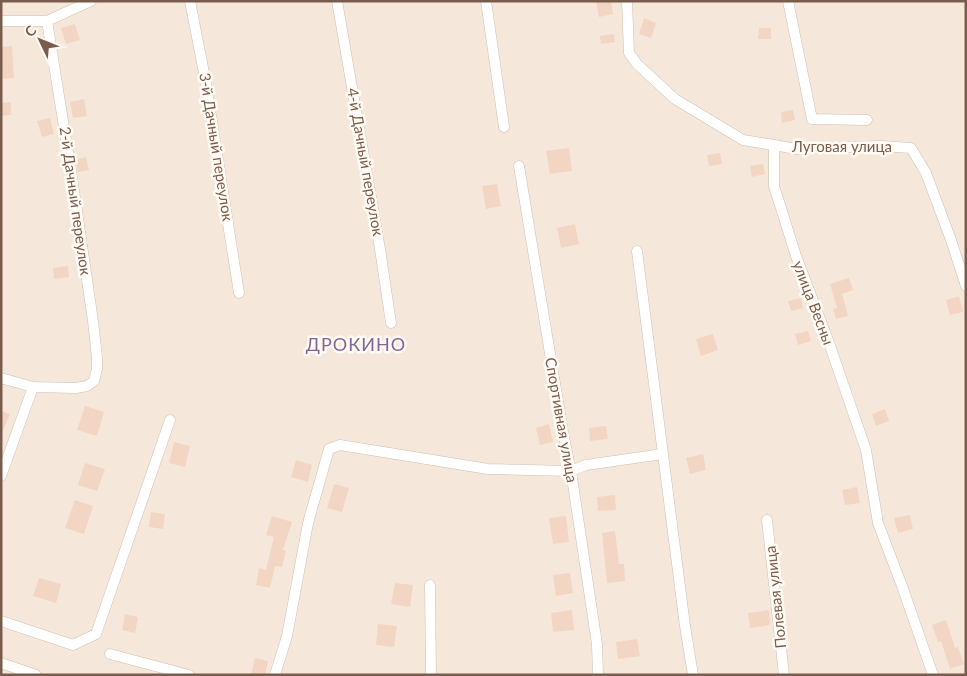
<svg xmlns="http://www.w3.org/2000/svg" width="967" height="676" font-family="Lato,sans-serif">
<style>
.residential{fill:#f5e8da}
.building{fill:#f3d5c3}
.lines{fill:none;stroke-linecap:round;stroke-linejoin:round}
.minor-casing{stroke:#d1beb0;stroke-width:11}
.minor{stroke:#fff;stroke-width:10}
.labels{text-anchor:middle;stroke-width:5;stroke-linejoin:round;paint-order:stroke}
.street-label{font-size:15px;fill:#7a5c4d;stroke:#fffaf3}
.quarter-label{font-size:18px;letter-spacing:1px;fill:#846695;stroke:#fffaf3}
</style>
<rect width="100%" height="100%" fill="#fdf6ec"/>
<!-- residential -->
<path class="residential" d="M1,1H966V675H1Z"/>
<!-- building -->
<path class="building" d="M596,1H611L613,14L599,17Z
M644,18L656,23L651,38L639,34Z
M75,24L80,40L66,44L61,28Z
M759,28H771V39H758Z
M614,34L615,42L601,44L600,36Z
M12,46L14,78L2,79L1,47Z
M84,99L87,116L73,118L70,102Z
M11,102V115L1,116V103Z
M793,110L795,120L782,123L781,112Z
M50,118L54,134L42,137L37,121Z
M569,148L572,171L550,174L546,151Z
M720,153L722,164L709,166L707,155Z
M86,157L89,170L78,172L76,159Z
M763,164L765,174L752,177L750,166Z
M497,184L501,206L486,209L482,186Z
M575,224L579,244L561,248L557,228Z
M68,266L69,277L54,279L53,268Z
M849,278L853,290L842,294L848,316L836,319L833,309L837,308L830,284Z
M959,296L963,312L950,315L946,300Z
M801,298L803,308L791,311L788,301Z
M808,331L811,341L798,345L795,334Z
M713,334L718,350L701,356L696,339Z
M85,406L104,412L97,436L77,430Z
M885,409L889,421L876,426L872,414Z
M1,411L10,414L1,435Z
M549,424L553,442L540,445L536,428Z
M606,426L608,439L590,441L589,428Z
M174,442L190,446L185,467L169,463Z
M703,454L706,470L690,474L686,458Z
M296,460L312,465L308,482L291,477Z
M85,463L105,469L97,491L78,485Z
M334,484L349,488L342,512L327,508Z
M857,487L860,503L845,505L842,490Z
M615,495L616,510L598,511L597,497Z
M75,500L93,506L84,534L65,528Z
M151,512L165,514L163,529L149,527Z
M910,515L913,529L898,533L894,518Z
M272,516L292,522L283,550L286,551L282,567L275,566L270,588L256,585L259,568L266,570L274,537L266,535Z
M566,516L569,542L553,544L549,518Z
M615,531L619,564H624L625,581L607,583L602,533Z
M570,573L573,593L556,596L553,575Z
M39,578L61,584L56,603L33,596Z
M395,583L413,585L410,607L391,604Z
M572,610L574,630L553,632L551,613Z
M769,610L770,625L750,628L748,613Z
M125,614L138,617L135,633L122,630Z
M946,620L955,648L958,647L964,664L950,669L941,641L938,642L932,625Z
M378,624L397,626L394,647L376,645Z
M637,639L640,656L618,659L616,642Z
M255,658L268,661L265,675L251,674Z"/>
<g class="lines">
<!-- minor casing -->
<g class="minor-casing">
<path id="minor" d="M190,1L205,78L239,293
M337,1L380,249L391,323
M486,1L504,127
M627,1L629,53L637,64L675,99L743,140L774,145V186L796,256L828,340L866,450L878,523L902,586L933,675
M788,1L812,119L867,120
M1,21H47L91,1
M774,145L796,149L881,146L911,148L926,173L951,240L966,286
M519,166L564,438L571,471L597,644L598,675
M637,251L685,626L693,675
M1,378L33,387L76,388L87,386L94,381L97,369V358L93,321L72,177L47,21
M1,476L33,387
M767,520L784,675
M430,585L431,675
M1,621L73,645L96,634L170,420
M110,654L189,675
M1,663L36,675
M275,675L287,636L308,523L329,449L340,445L488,469L571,471L586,465L663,454"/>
</g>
<!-- minor -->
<use href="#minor" class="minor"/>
</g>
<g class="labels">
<!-- street labels -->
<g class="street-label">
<text transform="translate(216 147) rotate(81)" y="5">3-й Дачный переулок</text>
<text x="842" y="152">Луговая улица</text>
<text transform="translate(365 162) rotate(80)" y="5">4-й Дачный переулок</text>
<text transform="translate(75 201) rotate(82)" y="5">2-й Дачный переулок</text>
<text transform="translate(813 303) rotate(69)" y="5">улица Весны</text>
<text transform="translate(561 420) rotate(80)" y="5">Спортивная улица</text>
<text transform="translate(776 597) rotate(-96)" y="5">Полевая улица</text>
</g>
<!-- quarter labels -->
<g class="quarter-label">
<text x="356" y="351">ДРОКИНО</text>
</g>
</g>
<!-- border -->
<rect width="967" height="676" fill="none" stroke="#7a5c4d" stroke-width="5"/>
<!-- north arrow -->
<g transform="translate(40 40) rotate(313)" stroke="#fffaf3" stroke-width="4" paint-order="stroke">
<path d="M0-4L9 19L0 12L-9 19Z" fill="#7a5c4d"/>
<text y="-8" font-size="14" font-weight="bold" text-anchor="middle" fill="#7a5c4d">С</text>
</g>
</svg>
